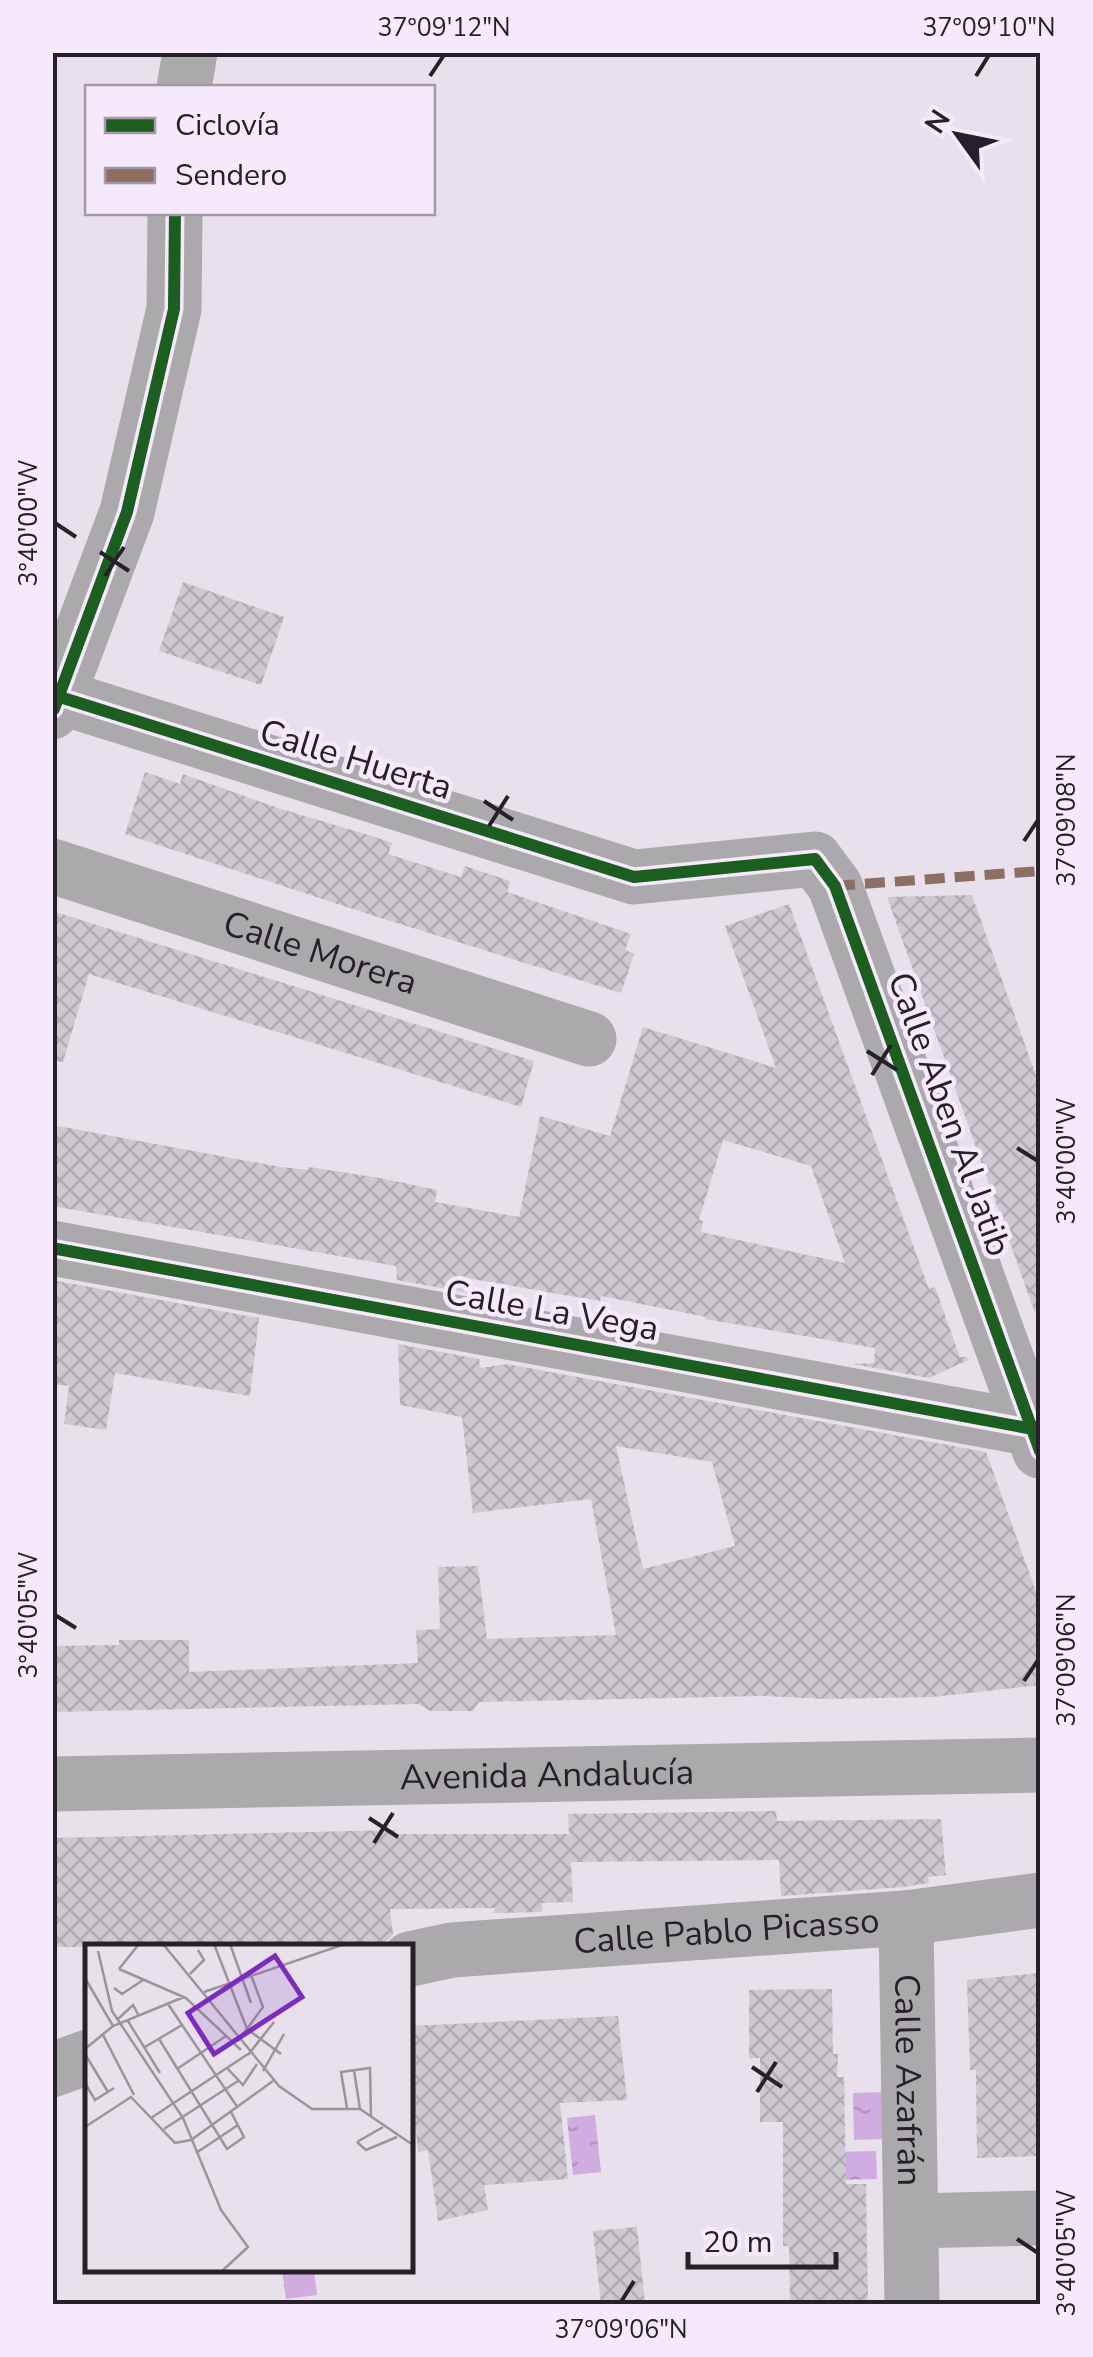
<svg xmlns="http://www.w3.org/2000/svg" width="1093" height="2357" font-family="'Nunito Sans',sans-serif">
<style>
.water{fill:url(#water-ripples)}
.building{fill:url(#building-cross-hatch);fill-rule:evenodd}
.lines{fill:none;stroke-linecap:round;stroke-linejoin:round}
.minor{stroke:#aba9ac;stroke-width:55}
.tertiary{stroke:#aba9ac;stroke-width:55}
.quiet{stroke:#8d6e63;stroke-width:10;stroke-dasharray:20 10;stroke-linecap:butt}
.cycleway-casing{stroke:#f6e9fc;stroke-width:19}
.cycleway{stroke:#1b5e20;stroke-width:12}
.ticks{fill:none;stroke:#262128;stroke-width:4}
.labels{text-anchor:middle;stroke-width:9;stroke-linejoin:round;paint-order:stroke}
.street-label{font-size:35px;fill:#262128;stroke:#f6e9fc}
.inset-road{fill:none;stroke:#9a949d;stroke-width:2.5}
.view{fill:#7b2cbf;fill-opacity:0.15;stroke:#7b2cbf;stroke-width:5}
.inset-edge{fill:none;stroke:#262128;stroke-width:5}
.neatline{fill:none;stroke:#262128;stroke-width:4}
.ticks-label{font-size:25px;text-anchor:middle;fill:#262128}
</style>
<defs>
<pattern id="water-ripples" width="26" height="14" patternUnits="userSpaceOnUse" patternTransform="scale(2.5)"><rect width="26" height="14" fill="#d1ace0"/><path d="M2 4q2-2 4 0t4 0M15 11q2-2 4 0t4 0" fill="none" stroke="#b394c0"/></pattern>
<pattern id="building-cross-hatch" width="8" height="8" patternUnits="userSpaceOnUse" patternTransform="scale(2.5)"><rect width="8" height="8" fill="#cec8d1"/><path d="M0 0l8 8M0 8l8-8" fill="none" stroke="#b1acb3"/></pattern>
</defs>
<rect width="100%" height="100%" fill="#e8e0eb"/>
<!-- water -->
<path class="water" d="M884,2092L885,2139L854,2140L853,2093Z
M595,2115L601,2172L573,2175L567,2118Z
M876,2151L877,2179L828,2180L827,2152Z
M282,2270H314L317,2295L286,2299Z"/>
<!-- building -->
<path class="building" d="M183,582L284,617L261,685L159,651Z
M145,772L180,784L183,774L278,808L372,836L392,843L388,854L461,877L465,866L510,881L507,892L631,934L625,950L634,954L621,993L368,914L125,834Z
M972,895L1040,1087V1312L1035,1313L887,897Z
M789,904L929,1289L935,1287L960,1357H967L968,1360L929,1378L853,1364L874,1363L875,1348L705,1319L706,1317L601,1296L600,1301L466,1278L468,1293L397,1280L396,1266L52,1206V1125L281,1167L308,1170L309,1167L380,1178L437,1190L435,1202L519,1217L540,1116L610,1136L643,1027L776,1068L725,926ZM723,1140L811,1166L845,1263L701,1232L703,1221L699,1220Z
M52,911L534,1061L521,1107L89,974L63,1062L52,1060Z
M52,1280L259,1318L250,1396L115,1373L106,1430L64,1424L69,1386L52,1384Z
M398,1344L479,1359L481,1368L507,1364L986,1452L1040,1603V1685L933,1697L827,1699L762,1696L479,1702L473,1711H430L419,1704L52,1712V1646L119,1645V1640H189V1672L418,1663L416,1630L440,1629L438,1567L478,1566L487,1639L616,1635L591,1499L473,1513L462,1417L400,1405ZM616,1446L712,1462L735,1546L643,1569Z
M776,1811L777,1821L941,1819L946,1875L928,1877L929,1883L903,1887L781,1896L779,1860L571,1862L573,1902L542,1903V1912L494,1913L495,1908L390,1909L393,1934L382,1947H52V1838L395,1830V1834H569L568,1814Z
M1040,1973V2156L977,2158L976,2070H970L967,1980Z
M832,1989L833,2054H838L837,2077H844L846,2184H866L868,2304H790L789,2246H783V2122H760V2058H749V1990Z
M618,2016L627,2100L560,2103L568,2179L484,2185L488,2210L438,2221L428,2150L418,2152L416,2131L410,2132V2026Z
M637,2227L645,2304H601L593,2231Z"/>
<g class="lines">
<!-- minor -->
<g class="minor">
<path d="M184,88L190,52"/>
<path d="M60,697L634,877L815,859L835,886L1040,1451"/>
<path d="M52,712L127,512L174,309L175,212"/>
<path id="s1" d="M52,866L589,1039"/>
<path d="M52,1248L1033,1429L1040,1426"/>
<path id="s2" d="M906,1918L912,2304"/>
<path d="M911,2221L1040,2218"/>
</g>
<!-- tertiary -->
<g class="tertiary">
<path id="s3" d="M52,1784L1040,1765"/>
<path id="s4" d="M410,1959L452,1950L906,1918L1040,1900"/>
<path d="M52,2070L88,2057"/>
</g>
<!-- quiet -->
<path class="quiet" d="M835,886L1040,871"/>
<!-- cycleway casing -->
<g class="cycleway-casing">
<path id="cycleway" d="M60,697L634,877L815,859L835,886L1040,1451
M54,709L127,512L174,309L175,212
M52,1248L1033,1429L1040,1426"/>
</g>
<!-- cycleway -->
<use href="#cycleway" class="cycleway"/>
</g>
<!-- ticks -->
<path class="ticks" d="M430,76L444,55M976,76L989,55M55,523L76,537M100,552L129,571M105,576L124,547M484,801L513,820M489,826L508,796M1024,841L1038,820M867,1051L897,1070M872,1075L891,1045M1017,1148L1038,1161M55,1615L76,1628M1024,1681L1038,1660M369,1818L398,1837M374,1843L393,1813M752,2067L782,2087M757,2092L776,2062M1017,2239L1038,2253M621,2302L634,2281"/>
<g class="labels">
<!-- street labels -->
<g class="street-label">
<text transform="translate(356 759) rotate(17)" y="12">Calle Huerta</text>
<text dy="12" stroke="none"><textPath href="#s1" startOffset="282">Calle Morera</textPath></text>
<text transform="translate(950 1114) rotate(70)" y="12">Calle Aben Al Jatib</text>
<text transform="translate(552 1310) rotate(10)" y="12">Calle La Vega</text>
<text dy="12" stroke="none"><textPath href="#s3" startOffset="495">Avenida Andalucía</textPath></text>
<text dy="12" stroke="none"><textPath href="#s4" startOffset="318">Calle Pablo Picasso</textPath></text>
<text dy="12" stroke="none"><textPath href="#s2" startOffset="162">Calle Azafrán</textPath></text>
</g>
</g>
<!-- overview -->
<g transform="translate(85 1944)">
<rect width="328" height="328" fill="#e8e0eb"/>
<path class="inset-road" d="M78,0L194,142L227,165H275L328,201M129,0L162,85L196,110M145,0L166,59M296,0L328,1M13,7L27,67L98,174L136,266L163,303L137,327M34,25L101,54L156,106M34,25L54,0M105,30L119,16L113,6M0,34L28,82M29,44L37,50L58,36M119,48L260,0M83,60L153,164M32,76L48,61L54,72M43,77L75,129M18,91L49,151M74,95L142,205L159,193L146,168M153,97L178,63L166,31M60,103L97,81M0,105L28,82L99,53M0,110L23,148M163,111L189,78M142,124L158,141L172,120M92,125L141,92M269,126L275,165M178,127L199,90M0,139L10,156L29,144M262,164L256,128L285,124L286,172M66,174L163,110M0,183L46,153L90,199L106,196L188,137M79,185L153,137M272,198L281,206L312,193M272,198L298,183M111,209L153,181"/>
<path class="view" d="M190,12L217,53L129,110L103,69Z"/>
<rect width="328" height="328" class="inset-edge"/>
</g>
<!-- border -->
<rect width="1093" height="2357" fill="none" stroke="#f6e9fc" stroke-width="110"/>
<!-- legend -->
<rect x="85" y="85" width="350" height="130" fill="#f6e9fc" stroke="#a399a7" stroke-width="2.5"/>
<rect x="105" y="118" width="50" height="15" fill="#1b5e20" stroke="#a399a7" stroke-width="2.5"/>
<text x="175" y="135" font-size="30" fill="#262128">Ciclovía</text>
<rect x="105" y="168" width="50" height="15" fill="#8d6e63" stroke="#a399a7" stroke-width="2.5"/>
<text x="175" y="185" font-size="30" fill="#262128">Sendero</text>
<!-- north arrow -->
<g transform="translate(958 135) rotate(303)" stroke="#f6e9fc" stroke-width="8" paint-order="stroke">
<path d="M0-8L18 38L0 25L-18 38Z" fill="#262128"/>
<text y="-15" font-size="28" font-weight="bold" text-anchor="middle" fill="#262128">N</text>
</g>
<!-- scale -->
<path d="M688 2252v15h148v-15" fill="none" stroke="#262128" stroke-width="5"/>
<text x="703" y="2252" font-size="30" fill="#262128" stroke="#f6e9fc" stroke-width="8" paint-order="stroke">20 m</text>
<rect x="55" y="55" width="983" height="2247" class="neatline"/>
<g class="ticks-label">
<text x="444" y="36">37°09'12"N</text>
<text x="989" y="36">37°09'10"N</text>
<text transform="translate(28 523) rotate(-90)" y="9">3°40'00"W</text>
<text transform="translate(1066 820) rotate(-90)" y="9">37°09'08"N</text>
<text transform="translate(1066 1161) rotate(-90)" y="9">3°40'00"W</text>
<text transform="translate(28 1615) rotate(-90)" y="9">3°40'05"W</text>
<text transform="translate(1066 1660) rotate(-90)" y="9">37°09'06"N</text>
<text transform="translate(1066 2253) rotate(-90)" y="9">3°40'05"W</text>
<text x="621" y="2338">37°09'06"N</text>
</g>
</svg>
